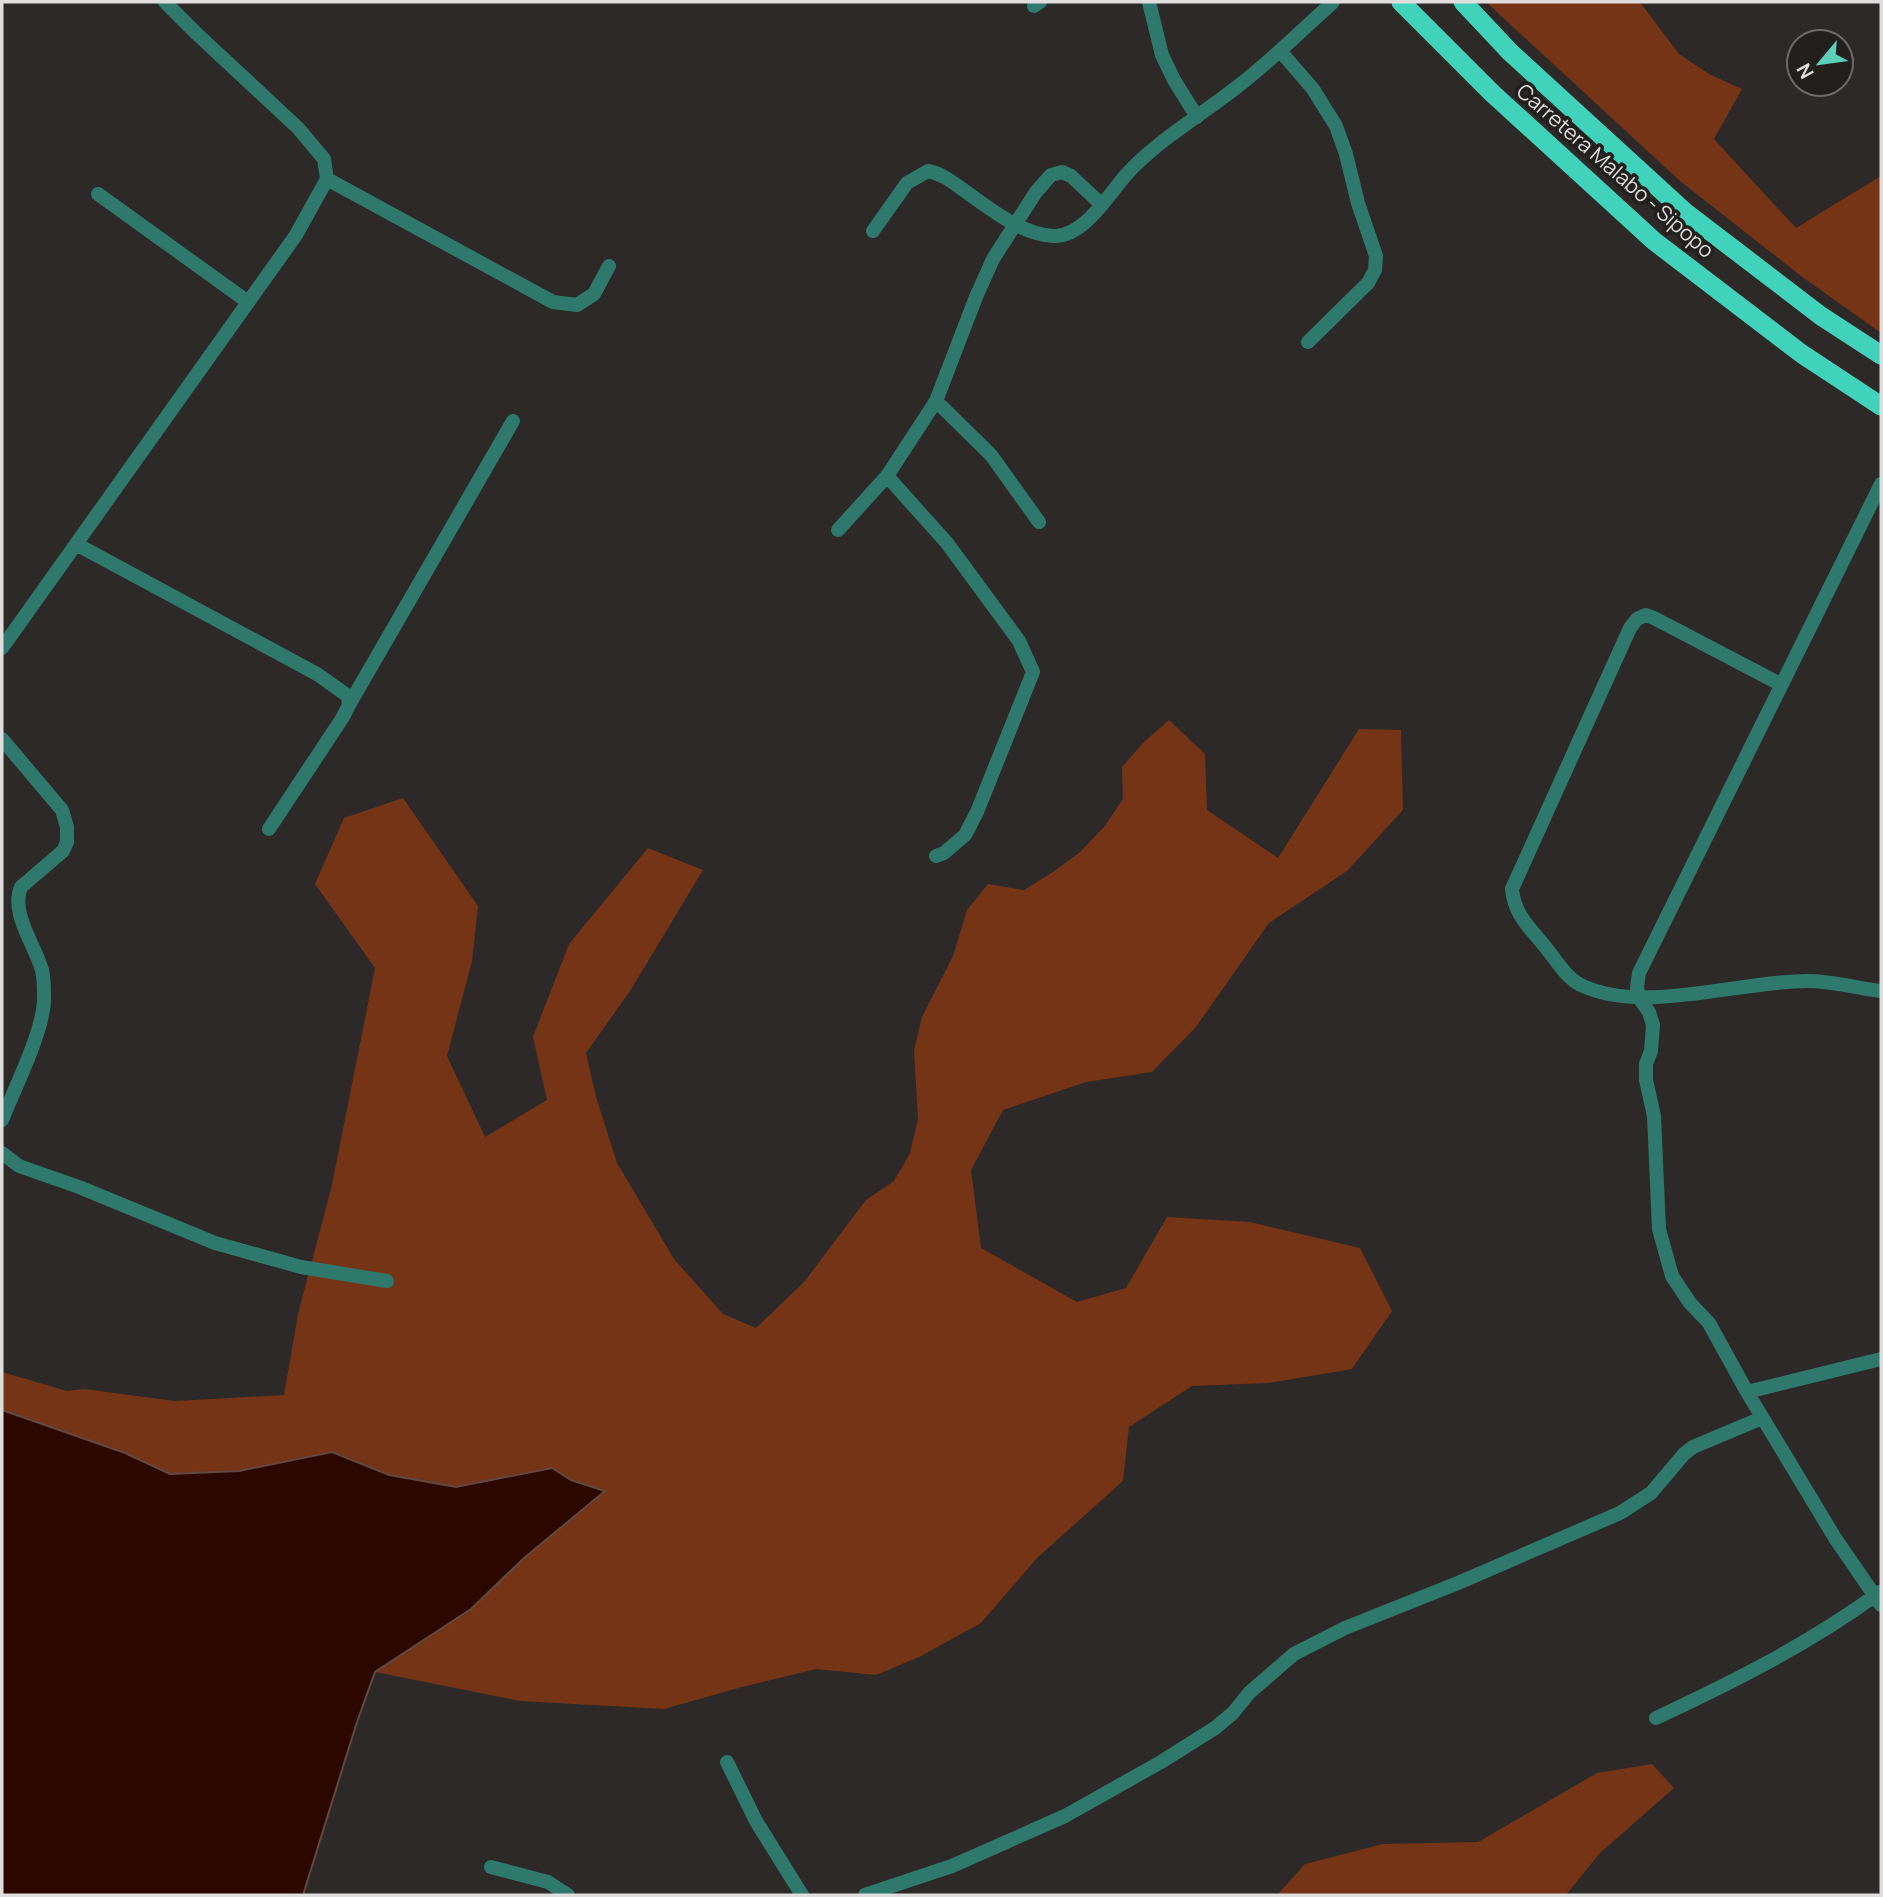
<svg xmlns="http://www.w3.org/2000/svg" width="1883" height="1897" font-family="Manrope,sans-serif">
<style>
.green{fill:#753415}
.water{fill:#2c0700;stroke:#624742;stroke-width:2}
.lines{fill:none;stroke-linecap:round;stroke-linejoin:round}
.minor{stroke:#2e796b;stroke-width:14}
.trunk{stroke:#40d2ba;stroke-width:19}
.labels{text-anchor:middle;stroke-width:7;stroke-linejoin:round;paint-order:stroke}
.street-label{font-size:21px;fill:#dfdddd;stroke:#22201e}
</style>
<rect width="100%" height="100%" fill="#2c2928"/>
<!-- green -->
<path class="green" d="M1486,2H1640L1679,54L1709,74L1742,89L1714,139L1796,228L1881,176V333L1801,276L1680,181Z
M1169,720L1205,754L1207,810L1278,858L1359,729L1401,730L1403,810L1347,871L1269,923L1196,1027L1152,1072L1086,1082L1003,1110L971,1170L981,1248L1077,1302L1126,1288L1167,1217L1250,1222L1360,1248L1392,1311L1352,1369L1268,1383L1192,1386L1129,1427L1123,1481L1037,1558L981,1623L919,1657L876,1675L816,1669L742,1687L664,1709L520,1701L375,1672L471,1609L524,1558L605,1491L571,1480L552,1468L456,1487L389,1475L332,1452L239,1471L170,1474L125,1453L2,1410V1372L67,1391L84,1389L175,1401L284,1395L298,1314L332,1185L375,968L315,884L344,818L403,798L478,906L472,961L447,1056L485,1137L547,1100L533,1037L569,944L648,848L703,870L630,991L586,1053L596,1097L617,1163L674,1259L723,1314L756,1328L804,1282L866,1200L894,1181L910,1153L918,1119L914,1050L922,1017L953,956L967,910L988,884L1024,890L1053,872L1080,852L1104,827L1123,799L1122,767L1144,742Z
M1652,1764L1674,1788L1600,1853L1566,1895H1277L1305,1864L1383,1844L1478,1842L1597,1773Z"/>
<!-- water -->
<path class="water" d="M2,1410L125,1453L170,1474L239,1471L332,1452L389,1475L456,1487L552,1468L571,1480L605,1491L524,1558L471,1609L375,1672L356,1725L303,1895H2Z"/>
<g class="lines">
<!-- minor -->
<path class="minor" d="M1149,2L1162,55L1174,80L1197,117
M1034,6L1040,2
M1281,52L1313,89L1336,126L1346,154L1358,203L1376,256L1375,270L1368,283L1308,342
M327,179L553,302L577,305L594,294L609,266
M98,194L248,302
M873,231L907,183L928,171C944,174 956,185 969,194C993,211 1023,235 1054,236C1083,237 1108,196 1125,176C1154,143 1198,117 1233,90C1269,63 1300,32 1333,2
M936,401L991,455L1039,522
M887,476L947,543L1019,641L1033,672L977,812L965,835L944,853L936,856
M1881,484L1639,973L1637,987L1639,998L1649,1012L1653,1025L1651,1051L1646,1064V1080L1654,1116L1659,1229L1672,1276L1690,1303L1709,1323L1747,1392L1835,1538L1881,1605
M838,530L887,476L936,401L976,297L993,259L1036,192L1051,175L1062,172L1071,176L1102,205
M76,544L317,674L348,696L349,705L343,717L269,829
M2,648L296,235L327,179L324,159L298,128L197,34L165,2
M1780,684L1654,618L1646,615L1637,619L1630,628L1512,889C1514,913 1528,926 1543,944C1555,958 1566,979 1583,986C1644,1014 1741,981 1807,981C1831,981 1857,988 1881,991
M349,705L513,421
M2,739L62,810L67,827V842L63,851L21,887C10,913 35,945 42,970C44,978 44,989 44,997C45,1029 14,1089 2,1120
M2,1153L19,1166L79,1187L215,1243L301,1267L387,1281
M1747,1392L1881,1359
M1656,1718C1733,1682 1811,1643 1880,1592
M727,1762L756,1821L802,1895
M491,1867L548,1882L568,1895
M865,1895L952,1866L1065,1816L1161,1762L1215,1728L1233,1713L1249,1693L1294,1654L1345,1628L1458,1583L1620,1513L1651,1493L1684,1454L1693,1447L1762,1418"/>
<!-- trunk -->
<path class="trunk" d="M1401,2L1492,93L1654,241L1802,354L1881,406
M1463,2L1510,52L1685,212L1821,316L1881,355"/>
</g>
<g class="labels">
<!-- street labels -->
<g class="street-label">
<text transform="translate(1615 171) rotate(41)" y="7">Carretera Malabo - Sipopo</text>
</g>
</g>
<!-- border -->
<rect width="1883" height="1897" fill="none" stroke="#dfdddd" stroke-width="7"/>
<!-- north arrow -->
<g transform="translate(1820 63) rotate(241)"><circle r="33" fill="#22201e" stroke="#6e6c6a" stroke-width="2"/>
<path d="M0-5L12 26L0 18L-12 26Z" fill="#5dceb8"/>
<text y="-10" font-size="19" font-weight="bold" text-anchor="middle" fill="#dfdddd">N</text>
</g>
</svg>
